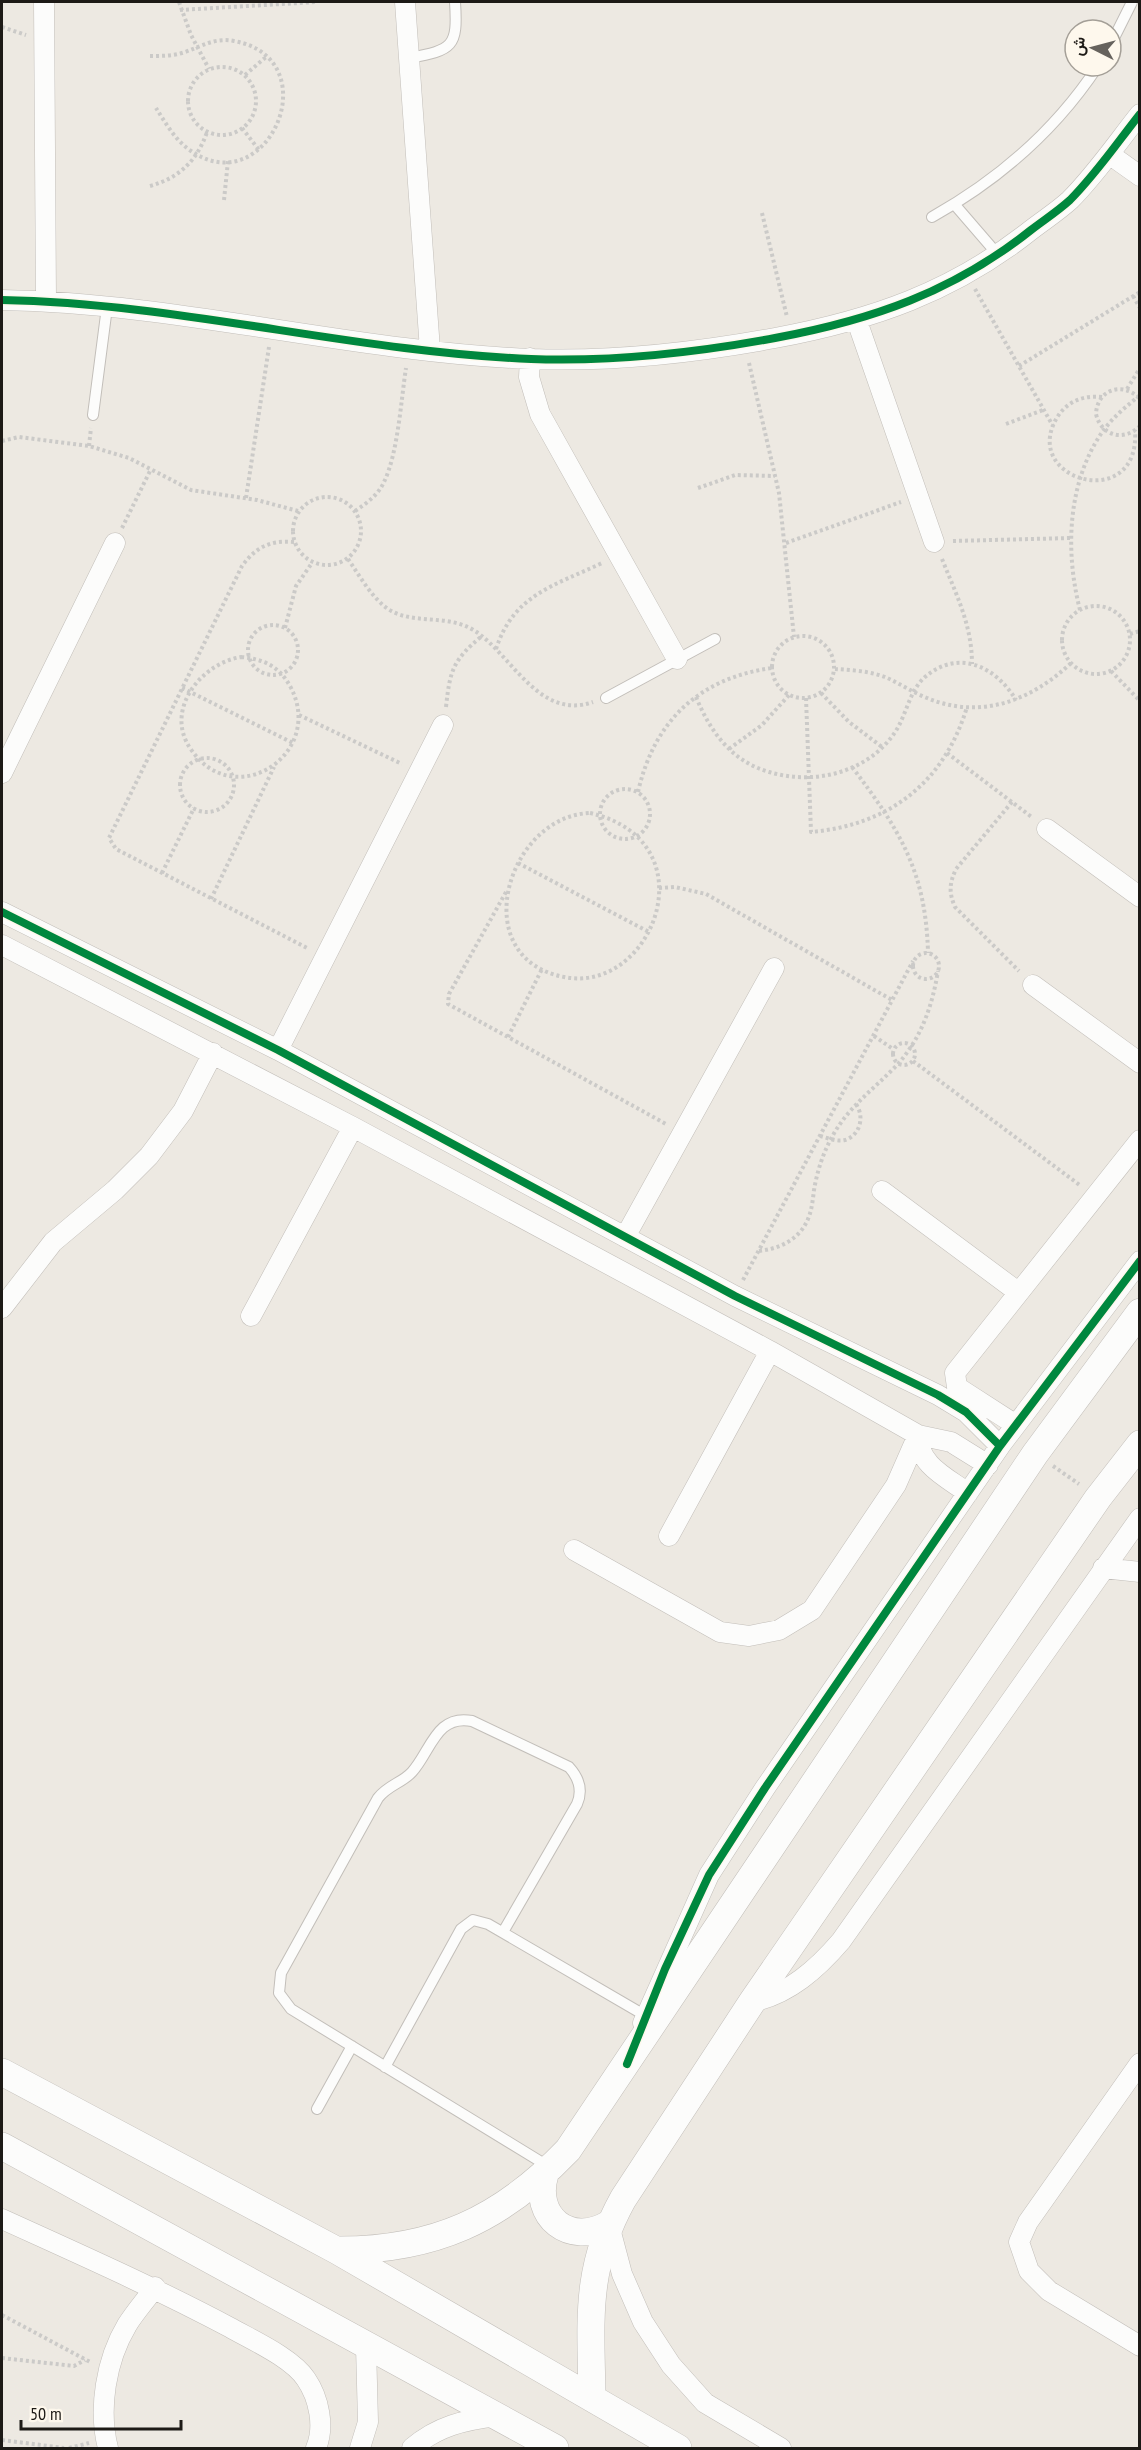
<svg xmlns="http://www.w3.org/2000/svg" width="1141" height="2450" font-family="'PT Sans Narrow',Vazirmatn,sans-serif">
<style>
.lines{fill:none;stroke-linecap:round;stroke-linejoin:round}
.service-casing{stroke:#c2beb9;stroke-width:12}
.minor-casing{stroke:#c2beb9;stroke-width:21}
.secondary-casing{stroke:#c2beb9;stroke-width:28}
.path{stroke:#cbcac8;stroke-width:4;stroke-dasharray:3 3;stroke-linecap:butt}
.service{stroke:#fcfcfb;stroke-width:10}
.minor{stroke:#fcfcfb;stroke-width:20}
.secondary{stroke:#fcfcfb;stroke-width:27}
.cycleway-casing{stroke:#fef8ed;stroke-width:11}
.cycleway{stroke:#00873e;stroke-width:8}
</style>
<rect width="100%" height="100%" fill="#ede9e2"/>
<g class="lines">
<!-- service casing -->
<g class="service-casing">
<path id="service" d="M1111,44L1132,2
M409,58C453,50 458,47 455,2
M955,205L999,256
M932,217C1000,179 1055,131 1098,66
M93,415L107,307
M606,698L715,639
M503,1932L577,1804C583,1790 579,1778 569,1767L472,1721C436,1714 431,1751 412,1772C402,1783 388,1785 378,1798L281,1973L279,1993L291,2009L551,2168
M385,2067L461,1929L473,1920L488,1924L646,2016
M317,2109L352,2046"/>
</g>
<!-- minor casing -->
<g class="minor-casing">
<path id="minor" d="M44,2L46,301
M405,2L430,350
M1109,154L1140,176
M2,300C179,303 354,352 531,359C614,362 694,353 775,338C872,320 953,292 1031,230C1044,220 1058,211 1070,200C1096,174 1117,143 1140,114
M857,321L934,542
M530,358L529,377L540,414L677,659
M2,773L115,543
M1047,829L1140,897
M2,912L278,1050L735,1296L938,1395L966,1412L1000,1446
M2,945L353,1127L770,1351L918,1435L951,1442L988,1465
M1033,985L1140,1063
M278,1050L443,725
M882,1191L1018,1292
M625,1237L774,968
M2,1308L53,1242L115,1190L149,1156L183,1111L213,1053
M251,1316L353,1127
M1016,1425L957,1387L955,1373L1140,1140
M918,1435C918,1465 946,1477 968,1493
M669,1536L770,1351
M574,1550L720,1632L749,1636L779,1630L812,1610L896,1485L918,1435
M1103,1568L1140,1572
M752,2002C789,1994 817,1969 841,1941L1140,1518
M643,2023L709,1875L765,1788L1000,1446L1140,1261
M1140,2063L1028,2222L1019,2242L1029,2271L1049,2291L1140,2346
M2,2219C79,2254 156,2288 231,2328C254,2341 292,2358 306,2379C319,2398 325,2427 316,2448
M609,2225L622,2274L643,2322L671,2365L705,2403L781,2448
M108,2448C98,2409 106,2360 127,2325C135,2312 146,2300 155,2287
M360,2448L368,2422L366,2346
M412,2448C438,2426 464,2420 497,2416"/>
</g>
<!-- secondary casing -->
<g class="secondary-casing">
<path id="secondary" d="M2,2072L336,2250L678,2448
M2,2146L555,2448
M545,2174C532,2217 570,2247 609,2224
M336,2250C433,2251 501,2220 568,2150L1035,1454L1140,1312
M592,2398C591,2321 584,2269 623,2199L752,2002L1098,1498L1140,1444"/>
</g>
<!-- path -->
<path class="path" d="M179,2L191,35L209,69
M180,10L316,2
M2,27L26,35
M150,56C161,56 172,56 182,53C201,47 214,37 234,41C332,59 266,209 187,148C174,138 165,122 156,108
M188 101a34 34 0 1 1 68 0a34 34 0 1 1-68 0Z
M245,75L266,57
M242,128L259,150
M150,186C179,178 197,161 207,132
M224,200L228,161
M762,213L787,317
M975,289L1053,426
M1133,296L1140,308
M749,363L779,493L794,637
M1019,366L1140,292
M1127,389L1140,368
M1102,397C1084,395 1068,401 1058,416C1017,480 1141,515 1135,430
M1139,398C1122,381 1097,390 1096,414C1101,436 1124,442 1140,426
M1006,424L1043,410
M2,441L19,437L89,446L129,458L191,490L257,500L298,511
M89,446L91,428
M698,488L735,475L775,476
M293 531a34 34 0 1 1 68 0a34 34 0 1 1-68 0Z
M246,498L269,347
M355,511C367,503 378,495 384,482C398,453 401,400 406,368
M122,528L151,469
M953,541L1071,538
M294,542C270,540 256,547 242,566L109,838L116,849L309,949
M786,543L901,502
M348,559C359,575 369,593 384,606C409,627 446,612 475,631C512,655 539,721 593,702
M942,559C956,594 972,625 972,664
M1062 640a34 34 0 1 1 68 0a34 34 0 1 1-68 0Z
M1080,610C1065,552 1067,482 1103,431C1113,417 1127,406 1140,395
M248 650a25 25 0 1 1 50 0a25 25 0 1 1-50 0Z
M285,628L296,586L312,563
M1130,634L1140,631
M772 667a31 31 0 1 1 62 0a31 31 0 1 1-62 0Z
M496,649C514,594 554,586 602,563
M241,657C263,659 279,666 290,686C327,753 234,815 190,748C164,709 202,663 241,657Z
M835,669C851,670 869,671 885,677C899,683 912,692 927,698C980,720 1031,701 1071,663
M1111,671L1140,701
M182,688L293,743
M821,693L849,722L882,747
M696,697C710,731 731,761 769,772C815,786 871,772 897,729C907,712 910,690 925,677C959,648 996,667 1016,700
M806,698L811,832C889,825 944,783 967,707
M446,707C450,670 453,660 482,636
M299,715L402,764
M729,749L762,725L789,695
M947,753L1033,818
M180 785a27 27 0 1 1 54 0a27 27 0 1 1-54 0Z
M852,767C900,830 926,872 928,953
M600 814a25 25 0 1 1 50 0a25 25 0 1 1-50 0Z
M638,792C654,721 699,678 772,668
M1012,802L956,869C949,884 949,893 955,907L1019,971
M590,813C712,841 653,995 564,977C465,958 507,816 590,813Z
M518,863L649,932
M162,873L194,808
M659,888L675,887L706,894L892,1000
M506,892L449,994L448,1004L666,1124
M211,899L274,767
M913 966a13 13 0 1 1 26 0a13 13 0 1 1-26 0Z
M874,1036L893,1049
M508,1037L542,969
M893 1054a11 11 0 1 1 22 0a11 11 0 1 1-22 0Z
M913,1061L1081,1186
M820,1136C828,1138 837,1142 845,1140C861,1135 865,1115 855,1103
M759,1251C775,1249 789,1244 800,1232C811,1219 812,1206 814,1190C817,1172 823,1153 832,1137C848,1107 873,1090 896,1066C921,1039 932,1007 938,971
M743,1280L913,961
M1053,1466L1079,1484
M2,2315L92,2363
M2,2358L74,2366L85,2360
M2,2440L64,2448
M69,2448L89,2443"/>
<!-- service -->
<use href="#service" class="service"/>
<!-- minor -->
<use href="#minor" class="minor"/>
<!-- secondary -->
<use href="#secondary" class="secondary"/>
<!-- cycleway casing -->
<g class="cycleway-casing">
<path id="cycleway" d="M2,300C179,303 354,352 531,359C614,362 694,353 775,338C872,320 953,292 1031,230C1044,220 1058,211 1070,200C1096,174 1117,143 1140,114
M2,912L278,1050L735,1296L938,1395L966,1412L1000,1446
M627,2064L665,1969L709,1875L765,1788L1000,1446L1140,1261"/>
</g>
<!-- cycleway -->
<use href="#cycleway" class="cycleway"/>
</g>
<!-- border -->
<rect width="1141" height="2450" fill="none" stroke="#1d1a16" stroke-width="6"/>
<!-- north arrow -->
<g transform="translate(1093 48) rotate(276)"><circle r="28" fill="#fef8ed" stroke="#a49f97" stroke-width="1.5"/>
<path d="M0-4.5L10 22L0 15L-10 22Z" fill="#66625d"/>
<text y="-9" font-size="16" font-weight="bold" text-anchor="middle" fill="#1d1a16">ش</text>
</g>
<!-- scale -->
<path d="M21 2420v9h160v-9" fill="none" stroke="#1d1a16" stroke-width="3"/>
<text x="30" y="2420" font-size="18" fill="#1d1a16" stroke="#fef8ed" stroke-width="4.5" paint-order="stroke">50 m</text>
</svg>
